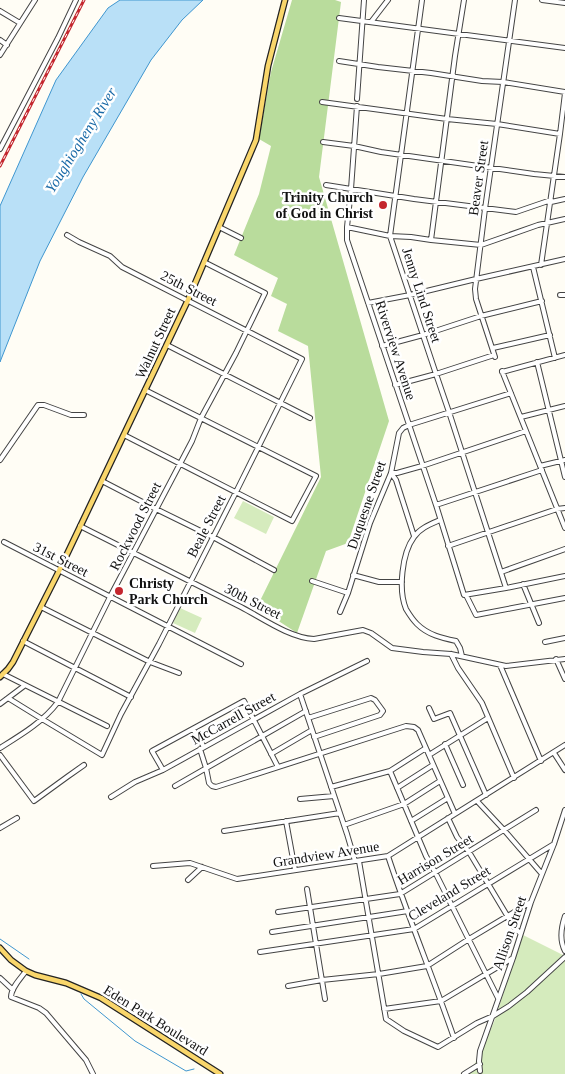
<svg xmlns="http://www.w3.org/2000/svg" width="565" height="1074" font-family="'Times New Roman',serif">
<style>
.green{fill:#d5ebbd}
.forest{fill:#b9dc9c}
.water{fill:#b9e0f7;stroke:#3f96cf}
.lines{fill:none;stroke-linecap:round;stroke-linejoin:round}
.stream{stroke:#3f96cf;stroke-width:1}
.minor-casing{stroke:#444;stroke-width:6}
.major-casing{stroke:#222;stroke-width:7}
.minor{stroke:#fff;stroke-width:4}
.major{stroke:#f9d66b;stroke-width:4.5}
.rail-casing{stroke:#c4262e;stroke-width:3}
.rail{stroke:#fff;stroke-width:1;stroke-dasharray:4;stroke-linecap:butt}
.poi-dot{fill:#c4262e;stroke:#fff;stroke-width:2}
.labels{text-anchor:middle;stroke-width:5;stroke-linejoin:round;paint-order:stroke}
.street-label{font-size:14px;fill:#111;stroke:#fff}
.poi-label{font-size:14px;font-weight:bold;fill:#111;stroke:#fff;text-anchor:end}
.water-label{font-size:15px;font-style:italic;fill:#1768a6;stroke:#fff}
</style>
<rect width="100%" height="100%" fill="#fffdf5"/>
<!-- green -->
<path class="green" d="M243,501L274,517L266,534L234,518Z
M180,608L202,618L195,633L173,623Z
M523,935L565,956V1074H470L494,1022Z"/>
<!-- forest -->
<path class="forest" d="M292,0H335L341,2L319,177L389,421L348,543L326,551L297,633L257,607L321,477L308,346L278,331L287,304L271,296L278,278L234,255L259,194L271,146L259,139L271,72Z"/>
<!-- water -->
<path class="water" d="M120,0H203L182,20L151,60L83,177L40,261L0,362V206L56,80L108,8Z"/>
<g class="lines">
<!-- stream -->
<path class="stream" d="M0,939L29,959
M81,994L84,999L135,1041L186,1071L194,1069"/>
<!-- minor casing -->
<g class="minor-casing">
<path id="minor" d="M422,0L390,236L436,374L449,412L506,588
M542,0L565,3
M0,11L20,23
M339,18L565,48
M371,22L388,0
M0,40L7,45
M0,55L35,0
M339,61L378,67L431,73L482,81L503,82L565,92
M357,99L364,0
M322,102L447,119L497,124L560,134
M357,106L351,189L347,227V240L436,505L464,595L506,588L565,576
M323,142L354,146L381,152L534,174L565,177
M0,149L58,38L76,0
M326,185L414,199L516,212L551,200
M551,202L565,199
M219,227L241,238
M347,227L390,236L411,237L431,240L481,245L538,225L565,219
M431,240L455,56L464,0
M541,265L560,134L565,93
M533,267L555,358
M560,295H565
M368,303L410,295L476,279L565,259
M167,345L310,418
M382,346L423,335L481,316L542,301
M493,348L550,335
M495,357L476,299L475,289L485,209L515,0
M537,362L565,477
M502,371L565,528
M502,372L565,355
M395,385L436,374L494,355
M521,417L565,406
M124,435L292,521L316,476L145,390
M0,460L38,405H44L71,415H84
M540,466L565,460
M391,473H397L422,466L526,431
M391,473L396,480L414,536
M102,481L156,509L213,537L274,570
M436,505L542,470
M440,520C431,524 420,528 414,537C402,553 398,590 406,609C409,614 413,620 417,624C428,635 442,638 456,641L460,648L462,656
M80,526C134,553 187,580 241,607C262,618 290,638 314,639L363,630L371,633L392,648L423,652L451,654L506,666L565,659
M4,542L241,664
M448,546L557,509L565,508
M501,572L565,549
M353,575L379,582H402
M312,581L348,593
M523,584L539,623
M466,595L476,615L565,598
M41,607L150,662L179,673
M340,612L348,593L370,523L391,473L399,433L403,428L409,425L511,393
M23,641L131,697
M545,642L565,638
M451,654L458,668L482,703L514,778
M556,659L565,679
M500,665L541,761
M3,674L107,726
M300,694L347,834L355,861
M8,698L42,719L102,755L121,714L159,644L236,492L302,359L122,267L110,256L79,242L67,235
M0,704L24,686
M429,708L434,719L450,713L486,795
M308,718L371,698L375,700L383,711L380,715L314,737
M193,729L204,747
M445,744L463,785
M0,748C21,735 43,722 58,702L110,597L192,441L201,418L236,353L265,293L204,262
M200,749L206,768L209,783L212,786L216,787L406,726L414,727L418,730L455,814
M554,753L565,770
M271,754L312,730
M0,755L34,801L67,777L84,765
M429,755L488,718
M163,770L152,751L244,701L278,767
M390,771L426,856L435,872L498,998
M175,786L306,711
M331,787L390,771L426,748
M397,788L433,765
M111,797L135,782L163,770L300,694L367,661
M300,799L334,796
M477,801L504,830L542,874
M448,818L457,837L469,852L514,927L520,933
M286,821L295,870
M411,821L448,798
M344,825L404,804L440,781
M0,828L17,818
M224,831L340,813
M388,856C408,917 433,977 454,1038
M359,861L386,1019L404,1031L438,1047L477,1023L493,1016L509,1006L527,992L565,957
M153,866L190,863L237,879L388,856L565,745
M188,880L202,867
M307,889L325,999
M278,912L400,894L536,810
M565,916C561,928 559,940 565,951
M272,932L408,911
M260,952L414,929L554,844
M26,971C20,979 11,988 11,997L39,1008L46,1013L86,1060L93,1074
M0,978L13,990
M288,986L322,980L379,974L427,966L469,939L531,902
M384,1009L441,1001L513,958
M480,1071L479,1061L480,1051L513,958L531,902L554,844L565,810
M464,1074L480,1064"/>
</g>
<!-- major casing -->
<g class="major-casing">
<path id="major" d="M0,677L8,669L13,662L59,571L188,300L256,140L268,66L285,0
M0,948L11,960L26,971L35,975L66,983L101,998L220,1074"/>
</g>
<!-- minor -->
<use href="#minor" class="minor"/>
<!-- major -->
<use href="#major" class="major"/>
<!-- rail casing -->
<g class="rail-casing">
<path id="rail" d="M0,166L84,0"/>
</g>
<!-- rail -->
<use href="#rail" class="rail"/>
</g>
<!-- markers -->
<g class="poi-dot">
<circle cx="383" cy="205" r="5"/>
<circle cx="119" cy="591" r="5"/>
</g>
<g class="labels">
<!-- street labels -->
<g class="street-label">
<text transform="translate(478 178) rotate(-82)" y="5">Beaver Street</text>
<text transform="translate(189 288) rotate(27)" y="5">25th Street</text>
<text transform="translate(422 295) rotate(72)" y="5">Jenny Lind Street</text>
<text transform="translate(155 343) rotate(-65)" y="5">Walnut Street</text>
<text transform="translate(396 350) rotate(72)" y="5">Riverview Avenue</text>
<text transform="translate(366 505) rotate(-71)" y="5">Duquesne Street</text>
<text transform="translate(135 526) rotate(-63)" y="5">Rockwood Street</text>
<text transform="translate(206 526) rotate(-63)" y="5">Beale Street</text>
<text transform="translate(61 559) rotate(27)" y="5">31st Street</text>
<text transform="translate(253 601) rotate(27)" y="5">30th Street</text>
<text transform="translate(233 718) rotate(-29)" y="5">McCarrell Street</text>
<text transform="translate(326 854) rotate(-9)" y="5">Grandview Avenue</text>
<text transform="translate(435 859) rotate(-31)" y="5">Harrison Street</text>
<text transform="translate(449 893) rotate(-31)" y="5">Cleveland Street</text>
<text transform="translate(509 933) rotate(-71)" y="5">Allison Street</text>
<text transform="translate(156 1020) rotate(32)" y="5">Eden Park Boulevard</text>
</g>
<!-- poi labels -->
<g class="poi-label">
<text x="373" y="202">Trinity Church<tspan x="373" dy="16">of God in Christ</tspan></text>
<text x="129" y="588" text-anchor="start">Christy<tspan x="129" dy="16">Park Church</tspan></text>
</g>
<!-- water labels -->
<g class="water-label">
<text transform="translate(81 140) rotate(-58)" y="5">Youghiogheny River</text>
</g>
</g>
</svg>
